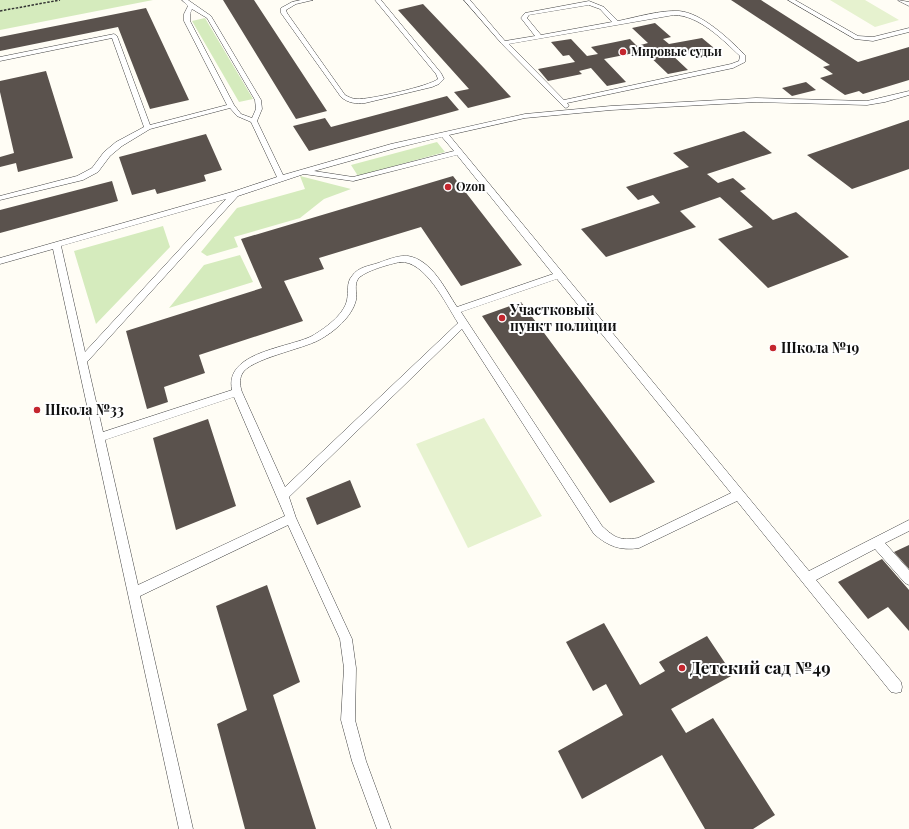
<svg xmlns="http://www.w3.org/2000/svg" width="909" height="829" font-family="'Playfair Display',serif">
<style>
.green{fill:#d5ebbd}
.pitch{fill:#e6f2cf}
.building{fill:#5a524d}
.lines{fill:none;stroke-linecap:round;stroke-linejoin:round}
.service-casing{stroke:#444;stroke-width:1}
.path{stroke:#333;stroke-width:1.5;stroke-dasharray:2.5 1.5;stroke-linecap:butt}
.service{fill:#fff;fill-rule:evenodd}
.poi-dot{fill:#c4262e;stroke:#fff;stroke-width:1.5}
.labels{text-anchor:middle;stroke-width:4;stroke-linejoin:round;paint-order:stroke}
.far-poi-label{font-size:12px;font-weight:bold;fill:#111;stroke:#fff;text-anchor:start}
.poi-label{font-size:14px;font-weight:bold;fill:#111;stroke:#fff;text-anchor:start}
.near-poi-label{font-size:17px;font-weight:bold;fill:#111;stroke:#fff;text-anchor:start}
</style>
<rect width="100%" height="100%" fill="#fffdf5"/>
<!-- green -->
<path class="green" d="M0,0H153L0,30Z
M205,18L253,99L239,102L192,21Z
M437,142L445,152L358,176L351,165Z
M300,176L351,189L324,199L300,218L234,237L238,247L207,256L201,252L237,208L305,189Z
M163,226L170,247L96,324L74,251Z
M240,255L253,282L169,308L204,265Z"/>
<!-- pitch -->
<path class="pitch" d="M830,0H865L899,20L875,27Z
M484,418L542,516L468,548L416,444Z"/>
<!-- building -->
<path class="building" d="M223,0H254L327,111L296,119Z
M731,0H761L858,62L909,47V80L863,94L859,91L845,95L820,78L833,74L823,67L830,65Z
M423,4L484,68L511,97L468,108L454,92L469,89L398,10Z
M146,8L189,100L150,109L118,27L0,51V37Z
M655,23L671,37L663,39L669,44L702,38L714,48L686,54L682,50L670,53L688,70L668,74L644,51L604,59L626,82L607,86L591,68L579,71L582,74L548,81L538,69L575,62L569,55L563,56L551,42L571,39L587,56L598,54L591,47L630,39L637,46L648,43L632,28Z
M46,71L73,158L18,172L16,163L0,167V157L14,153L0,92V81Z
M806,82L816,90L792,96L782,88Z
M447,96L459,110L309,151L293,126L325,118L331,127Z
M909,120V169L852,189L807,155Z
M744,131L772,153L707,174L718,183L733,178L746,189L740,191L773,220L796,212L849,257L768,288L718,239L753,227L720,197L680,211L696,227L606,257L581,229L660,203L653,195L638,200L626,187L689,167L673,153Z
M206,134L222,170L204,175L206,181L157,194L155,189L132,195L119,157Z
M453,176L522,265L461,286L421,227L319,258L324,269L284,281L303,321L199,355L205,373L164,387L168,402L147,409L126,331L262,288L241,239Z
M112,181L118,201L0,233V210Z
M521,302L655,482L610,503L482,316Z
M208,419L236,506L176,530L153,438Z
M350,480L361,507L317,525L306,498Z
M909,545V569L894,552Z
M882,559L909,590V631L888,607L868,619L838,582Z
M267,585L300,682L273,695L316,829H245L217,724L247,710L216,606Z
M604,623L640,685L665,671L659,662L707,636L733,675L671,709L686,733L713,718L775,815L753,829H705L662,755L582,799L558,751L623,715L606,684L593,691L566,642Z"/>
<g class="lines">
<!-- service casing -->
<g class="service-casing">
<path id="service" d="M182,0H188L211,16L261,100L262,109L257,121L283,175L391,144L525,114L611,106L756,98L867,101L909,91V95L885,102L867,105L756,102L611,110L525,118L449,135L809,571L909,520V531L885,543L909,570V585L905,583L875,549L816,580L901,682L902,687L901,692L896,693L891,692L737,501L639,548C620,551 608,546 594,534L462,329L289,497L296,518L352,639L356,668L355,720L366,761L391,829H377L352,761L341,720L344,668L340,639L288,525L140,596L193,829H179L53,249L0,264V258L232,192L277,177L251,122L237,116L230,108L150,129L122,146L110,156L98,172L83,180L0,200V196L77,176L92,168L104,152L116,142L144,127L112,38L0,61V57L114,34L117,36L150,125L227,105L184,21V14L188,6ZM192,9L207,18L255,100L256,109L252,118L241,114L234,105L190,21V14ZM442,137L454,151L353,177L314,171L396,148ZM457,155L553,274L457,307C445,289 432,260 408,256C398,255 387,260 378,263C369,266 358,267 352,276C346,283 349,291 347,300C344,315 324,329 312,336C288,348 224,352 232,390L103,432L87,362L238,196L304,174L353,181ZM226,199L85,352L61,246ZM400,262C425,260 446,304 458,323L285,487L242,392C240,386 239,380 242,374C249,359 303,349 319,340C334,332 352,317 356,300C357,293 354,285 358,279C364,271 390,264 400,262ZM557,279L731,493L638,538C620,541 615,538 602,526L461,312ZM234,397L285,516L138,585L105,440Z
M301,0H313L296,4L286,10L287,13L345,95C349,97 352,99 357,99C368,100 430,86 438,79L436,74L375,0H381L441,73L444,79L439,84L432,87L365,103C356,104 348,103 341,97L281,13V8L292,2Z
M464,0H470L505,41L535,36L521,18L525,13L589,1L604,7L618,21C637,17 660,10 679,11C702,13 729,39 745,55V62L733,68L567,103L569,106L566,108L564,107L502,44ZM589,5L600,9L612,22L541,35L527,18L529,15ZM674,15C699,15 723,40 740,56L739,61L731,64L564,100L509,44Z
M788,0H795L858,36L873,37L909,28V32L873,41L855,39Z
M898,0L909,2V6L899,1Z"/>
</g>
<!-- path -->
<path class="path" d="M0,11L60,0"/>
<!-- service -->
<use href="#service" class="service"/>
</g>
<!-- markers -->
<g class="poi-dot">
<circle cx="623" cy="52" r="4"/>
<circle cx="448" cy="187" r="4"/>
<circle cx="502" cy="318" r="4"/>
<circle cx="773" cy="348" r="4"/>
<circle cx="37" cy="410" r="4"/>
<circle cx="682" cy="668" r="4"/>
</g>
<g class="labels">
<!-- far-poi labels -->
<g class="far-poi-label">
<text x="631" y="56">Мировые судьи</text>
<text x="456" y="191">Ozon</text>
</g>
<!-- poi labels -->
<g class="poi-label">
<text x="510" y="315">Участковый<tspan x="510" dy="16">пункт полиции</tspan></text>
<text x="781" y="353">Школа №19</text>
<text x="45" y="415">Школа №33</text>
</g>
<!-- near-poi labels -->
<g class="near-poi-label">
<text x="690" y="674">Детский сад №49</text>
</g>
</g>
</svg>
